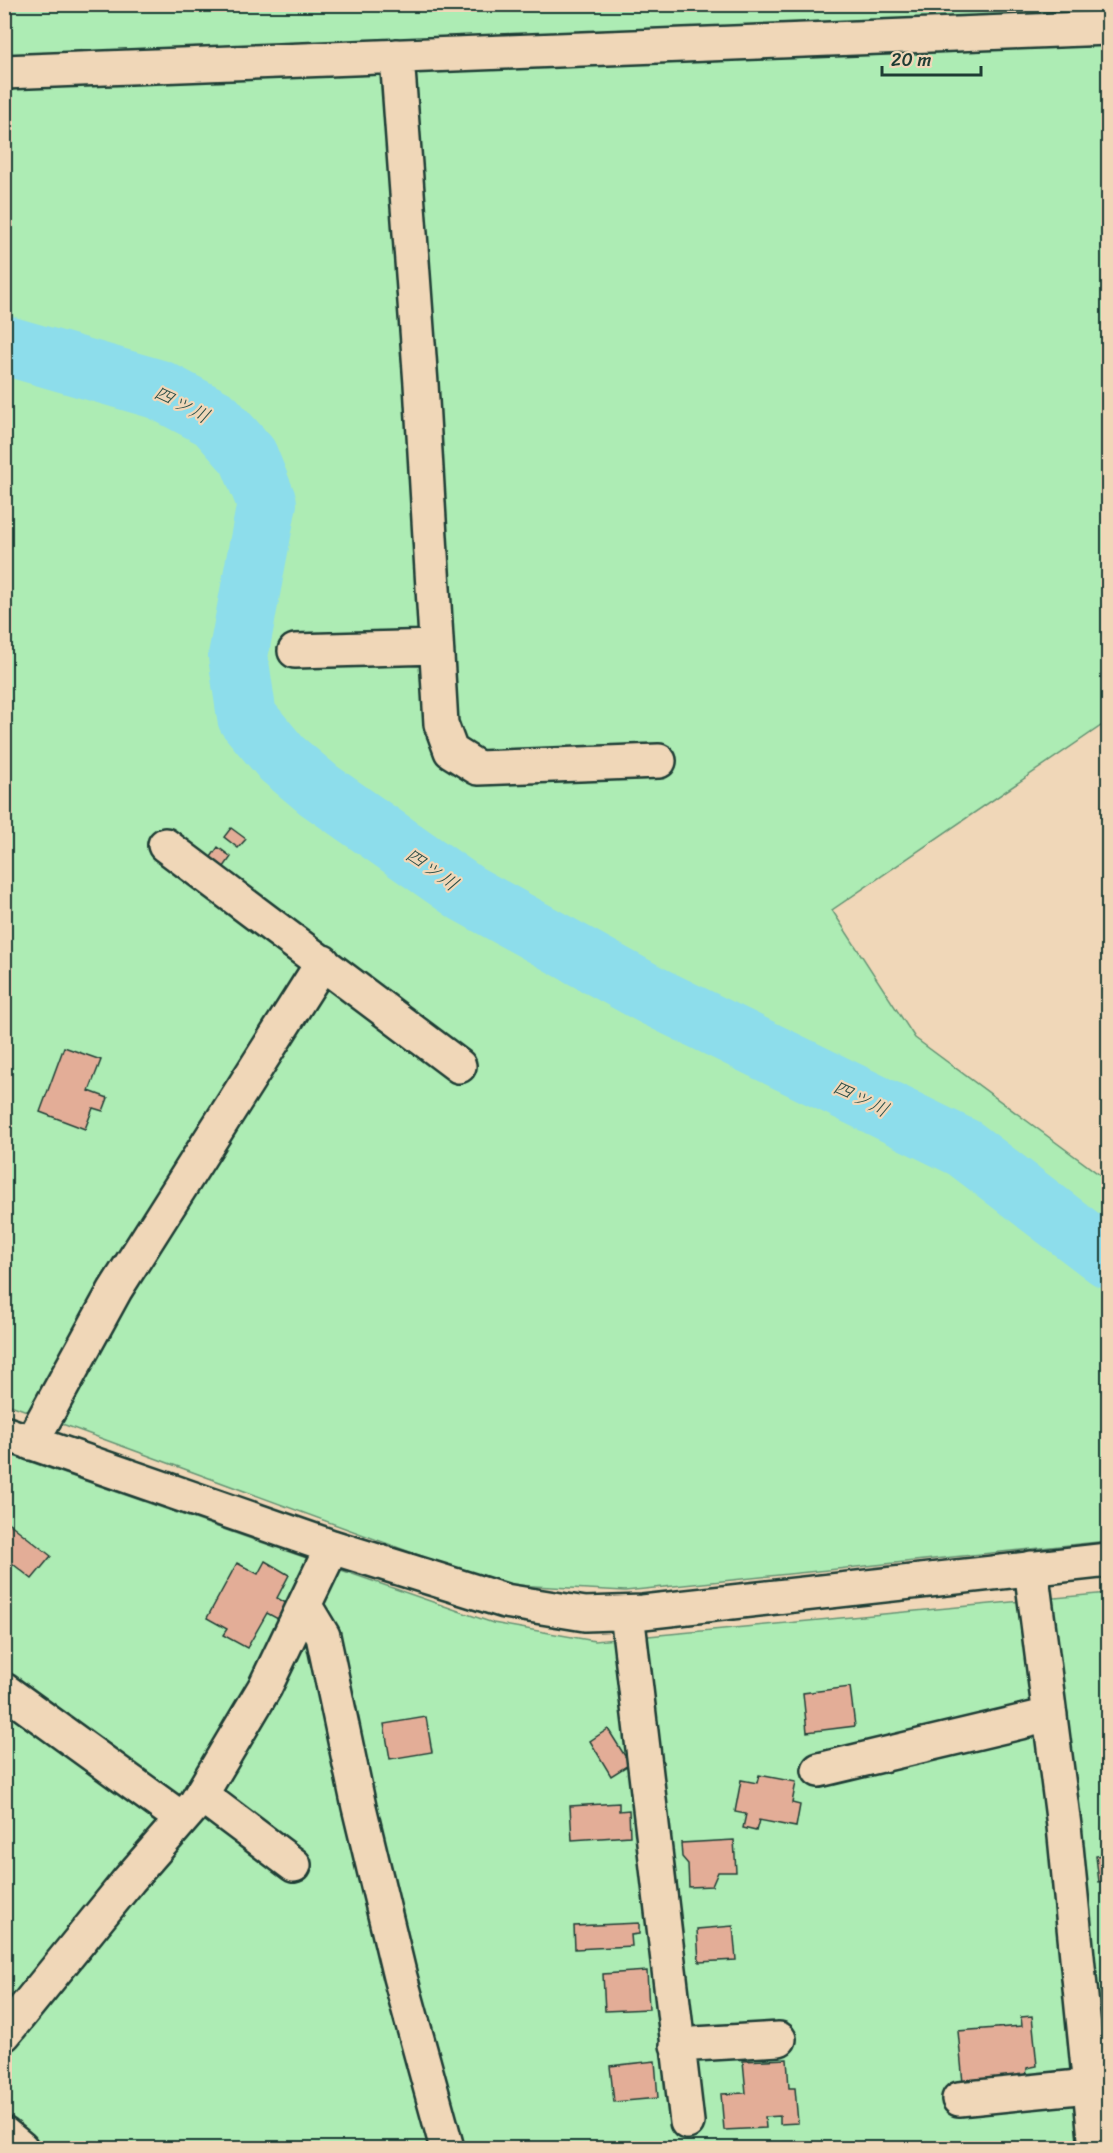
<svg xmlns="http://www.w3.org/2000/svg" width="1113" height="2153" font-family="Sriracha,'Klee One',sans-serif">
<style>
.green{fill:#adecb4;stroke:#669474;stroke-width:1.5}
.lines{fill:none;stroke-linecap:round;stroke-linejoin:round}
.river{stroke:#8dddeb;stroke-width:60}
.building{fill:#e3ad97;stroke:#1f3d34;stroke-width:1.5}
.minor-casing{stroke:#1f3d34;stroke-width:38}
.minor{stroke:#f0d7b8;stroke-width:33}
.labels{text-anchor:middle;stroke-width:4.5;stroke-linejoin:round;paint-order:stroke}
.water-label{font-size:20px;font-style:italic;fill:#2a4d46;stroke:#f0d7b8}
</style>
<rect width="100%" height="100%" fill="#f0d7b8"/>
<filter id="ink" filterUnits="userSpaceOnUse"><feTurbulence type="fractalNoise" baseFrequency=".0167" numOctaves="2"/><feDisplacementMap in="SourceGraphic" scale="12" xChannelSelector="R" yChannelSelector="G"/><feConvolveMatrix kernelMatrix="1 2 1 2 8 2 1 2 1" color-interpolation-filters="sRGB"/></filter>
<g filter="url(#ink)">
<!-- green -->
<path class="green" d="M4,5H1108V725L1101,726L832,910L915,1038L1108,1181V1541L625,1591L497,1584L5,1403Z
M5,1453L493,1623L595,1641L1108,1593V2148H5Z"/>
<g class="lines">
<!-- river -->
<path class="river" d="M4,345L160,390L215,419L248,456L267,503L238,656L247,717L282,759L319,790L466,893L649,994L964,1148L1108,1258"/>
</g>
<!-- building -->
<path class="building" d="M231,828L246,839L238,848L224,837Z
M218,847L231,857L224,867L211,857Z
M64,1047L101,1060L89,1091L108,1098L103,1111L93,1108L85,1129L40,1112Z
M5,1520L51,1556L32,1579L4,1557Z
M265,1561L289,1575L277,1598L286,1603L278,1619L267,1613L247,1648L223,1635L227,1629L207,1618L237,1563L258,1574Z
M850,1687L855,1726L807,1732L803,1693Z
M426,1717L432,1752L390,1759L384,1724Z
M608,1729L630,1764L611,1776L590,1741Z
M759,1775L796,1782L792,1803L800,1805L796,1827L759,1820L756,1831L743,1828L746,1814L735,1812L741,1780L757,1783Z
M619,1803V1811L629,1810L630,1836L572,1840L570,1806Z
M734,1840L736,1872H718L712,1886L689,1887L688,1864L682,1857L681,1843Z
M1108,1854V1881L1099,1882L1096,1856Z
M639,1923V1934L631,1935L632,1946L575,1949L574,1926Z
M733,1926L736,1960L699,1962L697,1929Z
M647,1971L649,2009L605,2011L603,1974Z
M1032,2016L1037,2066L1027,2068L1026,2077L963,2083L958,2031L1022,2026L1021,2017Z
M787,2059L789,2088H795L798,2123L780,2124V2116L765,2117L766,2128L724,2130L721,2094L746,2093L743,2061Z
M655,2061L658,2098L614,2102L610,2066Z"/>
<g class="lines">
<!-- minor casing -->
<g class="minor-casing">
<path id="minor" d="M397,56L421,384L441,724L451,751L478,768L659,761
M4,72L1108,28
M295,651L436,647
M165,845L459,1066
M4,1433L332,1547L505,1601L585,1614L643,1612L1108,1560
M31,1443L115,1290L323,962
M1031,1568L1064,1826L1096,2148
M305,1606L323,1636L359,1807L400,1977L447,2148
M627,1613L687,2122
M4,1690L182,1819
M819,1770L1050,1715
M201,1795L294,1865
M4,2034L129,1880L196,1803L265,1687L332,1547
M677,2045L779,2039
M959,2099L1108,2084
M4,2134L21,2148"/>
</g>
<!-- minor -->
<use href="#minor" class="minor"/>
</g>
</g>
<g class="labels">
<!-- water labels -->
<g class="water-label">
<text transform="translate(182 404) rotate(27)" y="7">四ツ川</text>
<text transform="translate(432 869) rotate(35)" y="7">四ツ川</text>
<text transform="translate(861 1098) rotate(26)" y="7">四ツ川</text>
</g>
</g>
<!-- margin -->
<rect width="1113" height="2153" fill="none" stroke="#f0d7b8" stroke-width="24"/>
<rect x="12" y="12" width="1089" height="2129" fill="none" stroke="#1f3d34" stroke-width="2" filter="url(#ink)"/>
<!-- scale -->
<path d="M882 66v9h99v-9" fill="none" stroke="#1f3d34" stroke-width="3"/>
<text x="891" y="66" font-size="18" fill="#1f3d34" stroke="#f0d7b8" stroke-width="4.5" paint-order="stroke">20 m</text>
</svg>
